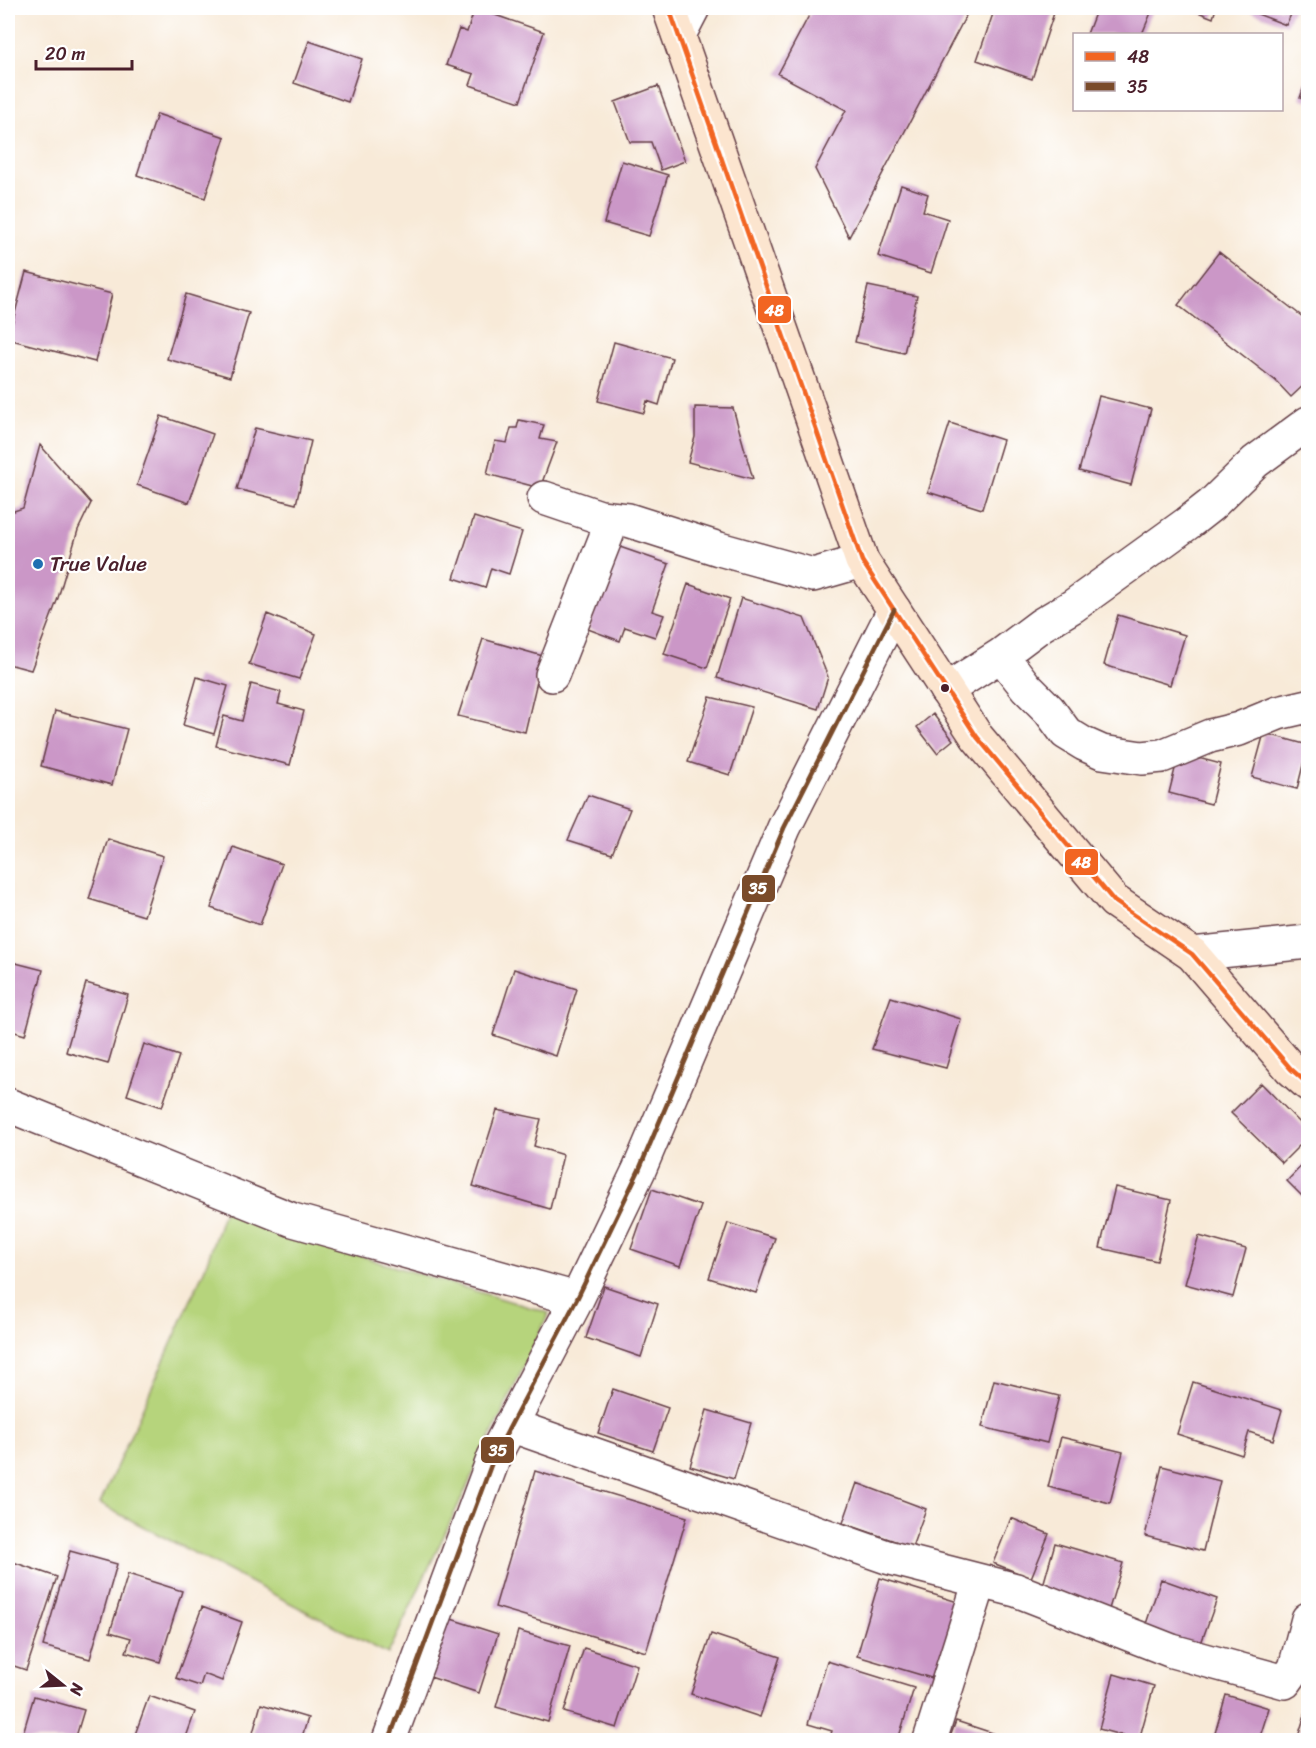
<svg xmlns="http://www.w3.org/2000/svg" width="1316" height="1748" font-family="Sriracha,sans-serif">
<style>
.green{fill:#b6d47b;stroke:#807a53;stroke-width:1.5}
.building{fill:#cb97c7}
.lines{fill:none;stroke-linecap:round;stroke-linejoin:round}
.street-casing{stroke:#643d45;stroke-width:36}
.secondary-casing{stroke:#643d45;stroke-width:36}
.street{stroke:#fff;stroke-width:33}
.secondary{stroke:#fce5cf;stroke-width:33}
.bus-1-casing{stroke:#fff;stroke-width:9}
.bus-2-casing{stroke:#fff;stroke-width:9}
.bus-1{stroke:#f26522;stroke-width:4.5}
.bus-2{stroke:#7a4b2a;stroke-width:4.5}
.poi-dot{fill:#1f6fb2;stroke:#fff;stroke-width:2}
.bus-dot{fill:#4a1f2b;stroke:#fff;stroke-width:2}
.labels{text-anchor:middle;stroke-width:4.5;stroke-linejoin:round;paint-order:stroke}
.poi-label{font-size:21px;fill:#4a1f2b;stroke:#fff;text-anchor:start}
.line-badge{stroke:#fff;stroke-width:2}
.badge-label{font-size:16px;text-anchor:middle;font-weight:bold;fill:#fff}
</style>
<rect width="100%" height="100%" fill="#fff"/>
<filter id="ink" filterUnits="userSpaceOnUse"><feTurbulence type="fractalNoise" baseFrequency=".0167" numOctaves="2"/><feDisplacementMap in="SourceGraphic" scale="12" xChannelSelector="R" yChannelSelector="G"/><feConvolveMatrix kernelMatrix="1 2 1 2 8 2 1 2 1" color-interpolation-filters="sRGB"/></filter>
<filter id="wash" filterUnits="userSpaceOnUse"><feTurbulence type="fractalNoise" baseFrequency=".008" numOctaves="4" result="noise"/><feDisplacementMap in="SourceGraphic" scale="24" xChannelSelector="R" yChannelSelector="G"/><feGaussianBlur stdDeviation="1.35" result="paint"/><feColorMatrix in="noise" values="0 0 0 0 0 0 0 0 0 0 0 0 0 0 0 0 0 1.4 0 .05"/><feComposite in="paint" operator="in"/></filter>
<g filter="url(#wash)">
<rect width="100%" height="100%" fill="#f8ead8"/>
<!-- green -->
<path class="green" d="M225,1208L379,1262L549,1313L388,1654L100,1504L205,1268Z"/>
<g id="blocks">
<!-- building -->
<path class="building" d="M475,8L544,32L520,102L470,85L474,74L446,65L459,29L467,32Z
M813,8H970L849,237L815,169L846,110L778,74Z
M995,8H1038L1054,13L1032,79L977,60Z
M1097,8H1153L1142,34H1087Z
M1188,8H1216L1213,18Z
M1242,8H1294L1286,25Z
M309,41L362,59L348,102L294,83Z
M1308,75V101L1300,98Z
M658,86L685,161L661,170L651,142H630L615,102Z
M157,114L225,137L205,198L137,175Z
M622,161L668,175L649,236L604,223Z
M901,185L928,194L923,211L948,219L931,273L878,256Z
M1219,252L1308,321V381L1291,397L1276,381L1178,305Z
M26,272L112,294L95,362L8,339Z
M868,286L917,296L904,353L855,342Z
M186,294L249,313L230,377L167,359Z
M614,342L672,358L659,405L647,401L644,413L598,401Z
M1099,396L1151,409L1131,485L1079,471Z
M695,407L733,408L753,479L688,462L695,437Z
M161,416L213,434L189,503L137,485Z
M519,420L544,425L540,439L557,442L540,488L487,474L495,441L507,443L511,428H517Z
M950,423L1003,440L982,509L928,492Z
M255,428L311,441L296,504L237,489Z
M40,445L91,503L78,530L58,598L31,670L8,664V513L23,508Z
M474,517L522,532L509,574L491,568L485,588L454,578Z
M617,546L669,564L652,611L664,615L655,637L625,627L620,641L588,629Z
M688,584L730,599L707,668L664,654Z
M741,598L804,618L828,677L818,709L717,678Z
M267,614L316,634L299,679L249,664Z
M1118,615L1185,635L1170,685L1104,665Z
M483,639L543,656L525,732L458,716Z
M197,677L228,686L214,734L183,725Z
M251,684L281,692L278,704L304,711L290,765L216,746L224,716L242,721Z
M710,697L752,707L730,775L688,762Z
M55,711L127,729L112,785L41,766Z
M933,714L953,740L937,753L917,727Z
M1264,733L1308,745L1297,789L1252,777Z
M1179,753L1221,764L1211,804L1169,793Z
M588,795L630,809L612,854L568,840Z
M108,839L163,856L144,916L89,899Z
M233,847L282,864L260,925L211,908Z
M8,961L43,970L25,1035L8,1030Z
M514,969L577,989L556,1056L493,1035Z
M86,983L128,995L108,1064L66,1052Z
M891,997L961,1019L946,1068L872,1049Z
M144,1044L179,1056L162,1107L127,1095Z
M1261,1083L1308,1131V1137L1282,1163L1231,1113Z
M497,1110L541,1119L534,1146L563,1155L550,1209L473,1186Z
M1308,1159V1202L1287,1181Z
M1115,1187L1171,1200L1157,1261L1100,1248Z
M652,1189L701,1206L680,1266L631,1249Z
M728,1223L775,1238L756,1293L709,1278Z
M1199,1236L1246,1249L1233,1297L1185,1284Z
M604,1286L658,1304L641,1357L586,1338Z
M994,1380L1059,1396L1047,1443L982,1427Z
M1193,1382L1282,1410L1273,1440L1249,1432L1242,1455L1177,1434Z
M613,1389L668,1408L653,1451L598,1433Z
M707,1410L751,1423L734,1479L690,1466Z
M1061,1437L1123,1452L1110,1503L1048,1487Z
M1162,1466L1220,1481L1203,1551L1145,1536Z
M535,1471L687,1517L646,1652L495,1607Z
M857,1483L926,1509L912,1547L843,1523Z
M1011,1518L1049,1534L1031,1578L993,1563Z
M1055,1543L1123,1563L1109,1609L1042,1589Z
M70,1551L117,1564L90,1659L43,1646Z
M10,1561L57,1577L26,1670L8,1664V1568Z
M128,1574L182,1591L160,1662L126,1652L131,1638L110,1632Z
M880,1578L961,1603L938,1680L857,1656Z
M1161,1579L1217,1599L1199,1649L1144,1630Z
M202,1607L242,1622L222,1681L204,1674L200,1686L176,1678Z
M448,1618L498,1634L479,1693L430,1677Z
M518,1631L570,1646L548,1722L496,1707Z
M711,1634L780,1657L760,1717L691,1694Z
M584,1648L637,1665L617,1728L564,1712Z
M827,1661L914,1688L898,1740H829L832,1731L808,1724Z
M1114,1674L1154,1686L1139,1740L1099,1729Z
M1226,1695L1269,1708L1259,1740H1213Z
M34,1696L84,1710L75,1740H21Z
M149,1696L195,1712L185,1740H133Z
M261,1704L308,1718L301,1740H251Z
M1308,1705V1740H1297Z
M956,1721L1014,1740H949Z"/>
</g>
</g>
<g filter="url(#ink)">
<use href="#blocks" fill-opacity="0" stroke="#643d45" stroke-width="1.5"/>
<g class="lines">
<!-- street casing -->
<g class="street-casing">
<path id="street" d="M679,35L693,8
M544,498L600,517L628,520L719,549L813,575L862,561
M1001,655L1026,687L1049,710L1066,733L1084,744L1102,752L1142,758L1162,756L1210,736L1239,729L1278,713L1308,706
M552,675L613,519
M946,690L1001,655L1041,625L1073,606L1188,523L1211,505L1255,462L1308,423
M1192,954L1308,942
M8,1105L293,1220L577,1299
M510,1425L887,1557L1016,1590L1172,1651L1285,1682L1295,1668L1308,1619
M389,1740L494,1457L577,1299L639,1170L784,828L894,610
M930,1740L980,1581"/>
</g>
<!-- secondary casing -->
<g class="secondary-casing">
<path id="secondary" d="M669,8L862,561L977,737L1114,901L1192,954L1291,1069L1308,1084"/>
</g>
<!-- street -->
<use href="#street" class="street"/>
<!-- secondary -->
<use href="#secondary" class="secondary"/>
<!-- bus-1 casing -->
<g class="bus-1-casing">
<path id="bus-1" d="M669,8L862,561L977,737L1114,901L1192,954L1291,1069L1308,1084"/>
</g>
<!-- bus-2 casing -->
<g class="bus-2-casing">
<path id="bus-2" d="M389,1740L494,1457L577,1299L639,1170L784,828L894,610"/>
</g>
<!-- bus-1 -->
<use href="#bus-1" class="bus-1"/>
<!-- bus-2 -->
<use href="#bus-2" class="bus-2"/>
</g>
</g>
<!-- markers -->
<circle class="poi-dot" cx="38" cy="564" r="6"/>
<circle class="bus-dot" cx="945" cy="688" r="5"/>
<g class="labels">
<!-- poi labels -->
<g class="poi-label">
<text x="50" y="571">True Value</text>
</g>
</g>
<g class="line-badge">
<rect x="757" y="295" width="35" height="29" rx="6" fill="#f26522"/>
<rect x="1064" y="848" width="35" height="28" rx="6" fill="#f26522"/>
<rect x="741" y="874" width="35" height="29" rx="6" fill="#7a4b2a"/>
<rect x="480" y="1436" width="35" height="28" rx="6" fill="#7a4b2a"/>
</g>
<g class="badge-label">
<text x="774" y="316">48</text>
<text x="1081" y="868">48</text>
<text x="758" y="894">35</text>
<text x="498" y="1456">35</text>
</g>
<!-- margin -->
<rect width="1316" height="1748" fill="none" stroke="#fff" stroke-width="30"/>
<!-- legend -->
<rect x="1073" y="33" width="210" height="78" fill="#ffffff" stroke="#b7a5aa" stroke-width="1.5"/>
<rect x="1085" y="52" width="30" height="9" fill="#f26522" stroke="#b7a5aa" stroke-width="1.5"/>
<text x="1127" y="63" font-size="18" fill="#4a1f2b">48</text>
<rect x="1085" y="82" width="30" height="9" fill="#7a4b2a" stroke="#b7a5aa" stroke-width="1.5"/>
<text x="1127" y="93" font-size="18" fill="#4a1f2b">35</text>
<!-- north arrow -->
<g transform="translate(63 1685) rotate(108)" stroke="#ffffff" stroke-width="4.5" paint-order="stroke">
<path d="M0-4.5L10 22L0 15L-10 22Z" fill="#4a1f2b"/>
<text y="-9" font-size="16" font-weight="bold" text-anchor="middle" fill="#4a1f2b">N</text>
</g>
<!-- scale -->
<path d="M36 60v9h96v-9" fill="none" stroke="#4a1f2b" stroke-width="3"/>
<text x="45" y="60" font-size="18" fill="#4a1f2b" stroke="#ffffff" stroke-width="4.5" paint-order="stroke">20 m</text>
</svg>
